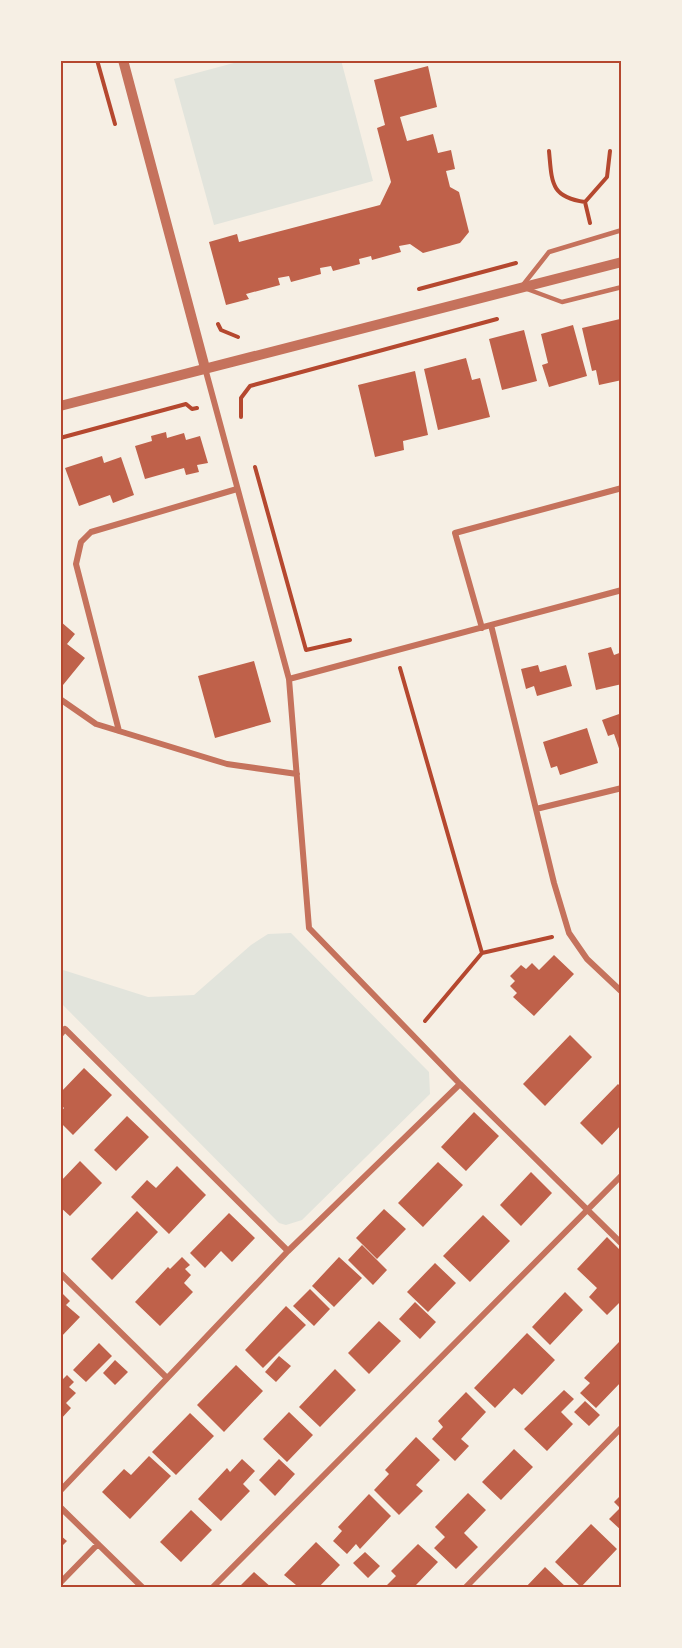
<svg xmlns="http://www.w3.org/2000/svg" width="682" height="1648" font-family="Georgia,serif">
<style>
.green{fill:#e2e4dc}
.building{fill:#bf614a}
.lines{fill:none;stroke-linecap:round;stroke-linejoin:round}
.path{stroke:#b5482f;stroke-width:4}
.service{stroke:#c5725c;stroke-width:4.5}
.minor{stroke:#c5725c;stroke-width:6}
.tertiary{stroke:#c5725c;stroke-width:10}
.neatline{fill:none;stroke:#b5482f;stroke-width:2}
</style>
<rect width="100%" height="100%" fill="#f6efe4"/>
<!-- green -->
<path class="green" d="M245,60H341L373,181L214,225L174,79Z
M291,933L429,1072L430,1094L302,1220L286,1225L279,1223L60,1002V969L148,997L194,995L251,945L268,934Z"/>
<!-- building -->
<path class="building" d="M428,66L437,107L400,117L407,141L433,134L438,153L451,150L455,169L446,171L450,187L459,192L469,232L460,243L423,253L410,244L399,246L401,252L372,260L371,256L359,259L360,264L333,271L331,266L320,268L321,274L291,282L289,276L278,278L280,285L246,294L249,299L226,305L209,242L237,234L239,242L380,205L391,182L377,128L385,125L374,80Z
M620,319L622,380L599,385L596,370L592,371L582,328Z
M573,325L587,376L549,387L542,365L548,363L541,334Z
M524,330L537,381L502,390L489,339Z
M466,358L472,380L480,378L490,417L438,430L424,369Z
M415,371L428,435L403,441L404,450L375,457L358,385Z
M166,432L167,438L184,433L186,440L200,436L208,463L197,465L199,472L186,475L184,468L145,479L135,446L152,441L151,436Z
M102,456L104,463L121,457L134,495L113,503L110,495L79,506L65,468Z
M60,621L75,634L67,644L85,658L63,685L60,683Z
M611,647L614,655L622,652V684L596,690L588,653Z
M254,661L271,722L215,738L198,676Z
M538,665L540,672L566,665L572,686L537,696L534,686L526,689L521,669Z
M622,713V757L614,734L608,736L602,720Z
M587,728L598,763L560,775L557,766L551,768L543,742Z
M554,955L574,974L534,1016L513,997L517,993L510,986L515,981L510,976L521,965L526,969L532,963L539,970Z
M570,1035L592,1057L545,1106L523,1084Z
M84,1068L112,1095L73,1135L60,1122V1113L64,1108L60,1104V1093Z
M618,1084L622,1088V1124L602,1145L580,1123Z
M474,1112L499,1136L466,1171L441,1147Z
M127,1116L149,1137L116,1171L94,1150Z
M80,1161L102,1183L70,1216L60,1207V1182Z
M438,1162L463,1185L423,1227L398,1203Z
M177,1166L206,1195L169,1234L131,1197L147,1180L156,1188Z
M531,1172L552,1193L521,1226L500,1205Z
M384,1209L406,1229L377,1259L356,1238Z
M137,1211L158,1232L112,1280L91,1259Z
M229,1213L255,1238L232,1262L221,1251L205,1268L190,1253Z
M483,1215L510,1241L470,1282L443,1256Z
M607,1237L622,1252V1300L607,1315L589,1297L597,1288L577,1269Z
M362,1245L387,1270L373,1285L348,1260Z
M182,1257L190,1265L185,1269L191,1275L184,1283L193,1292L160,1326L135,1302L168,1267L170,1269Z
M339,1257L362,1278L334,1307L312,1286Z
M435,1263L456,1283L428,1312L407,1292Z
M310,1289L330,1309L314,1326L293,1306Z
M60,1291L70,1301L66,1305L80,1317L60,1338Z
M565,1292L583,1310L550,1345L532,1327Z
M415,1302L436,1322L420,1339L399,1319Z
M286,1306L306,1325L263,1368L245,1350Z
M379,1321L401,1341L369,1374L348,1353Z
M527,1333L555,1360L522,1395L514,1388L495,1408L474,1388Z
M619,1342L622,1345V1381L596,1408L580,1393L590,1383L584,1378Z
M99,1343L112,1356L86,1382L73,1370Z
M279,1356L291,1366L276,1382L265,1372Z
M115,1360L128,1372L115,1385L103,1373Z
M236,1365L263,1391L224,1432L197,1405Z
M335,1369L356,1390L320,1427L299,1407Z
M67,1375L74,1382L69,1387L76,1393L66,1403L71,1408L60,1420V1382Z
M564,1390L574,1399L561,1412L573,1424L547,1451L524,1429Z
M466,1392L486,1412L461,1439L469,1446L455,1461L432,1439L443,1427L438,1421Z
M585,1401L600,1415L589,1426L574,1412Z
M289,1412L313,1435L287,1462L263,1439Z
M190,1413L214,1436L176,1475L152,1452Z
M416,1437L440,1460L416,1485L423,1491L399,1515L374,1490L389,1474L385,1470Z
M514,1449L533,1467L501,1500L482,1482Z
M149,1456L171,1476L130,1519L102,1492L124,1469L131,1475Z
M242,1459L255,1471L243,1484L250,1491L221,1521L198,1499L227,1468L230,1472Z
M279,1459L295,1474L275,1496L259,1480Z
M468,1493L486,1510L464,1533L478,1547L456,1569L434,1548L445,1537L435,1527Z
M369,1494L391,1516L360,1549L356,1544L347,1554L333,1541L342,1531L338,1527Z
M622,1494V1531L609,1519L620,1508L614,1502Z
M191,1510L212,1530L181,1562L160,1542Z
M591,1524L617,1549L581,1587L555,1562Z
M60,1535L67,1541L60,1548Z
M316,1542L340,1565L318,1588H293L296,1585L284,1575Z
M418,1544L438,1562L416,1585L419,1588H389L386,1586L396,1576L391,1571Z
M365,1552L380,1566L368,1578L353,1563Z
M545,1567L567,1588H525Z
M254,1572L272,1588H238Z"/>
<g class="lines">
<!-- path -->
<path class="path" d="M97,60L115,124
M549,151C552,182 550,197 585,202
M590,223L585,202L607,177L610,151
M419,289L516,263
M218,324L221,330L238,337
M241,417V398L250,386L497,319
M60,438L186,404L192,409L197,408
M255,467L306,650L350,640
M400,668L482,953L425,1021
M482,953L552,937"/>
<!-- service -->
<path class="service" d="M523,285L549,252L622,230
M527,289L562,302L622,287"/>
<!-- minor -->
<path class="minor" d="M205,368L289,679L309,928L460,1084L622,1244
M491,625L554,883L569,933L587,959L622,992
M482,628L455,533L622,488
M289,679L622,590
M60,699L96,724L227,764L297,774
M119,731L76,564L81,542L91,532L237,489
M536,809L622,788
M60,1035L65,1029L288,1251
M60,1273L167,1378
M60,1491L288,1251L460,1084
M60,1507L143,1588
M60,1583L98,1544
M212,1588L622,1175
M465,1588L622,1427"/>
<!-- tertiary -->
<path class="tertiary" d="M123,60L205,368
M60,406L622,262"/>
</g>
<!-- border -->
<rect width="682" height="1648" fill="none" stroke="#f6efe4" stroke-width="123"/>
<rect x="62" y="62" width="558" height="1524" class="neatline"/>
</svg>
